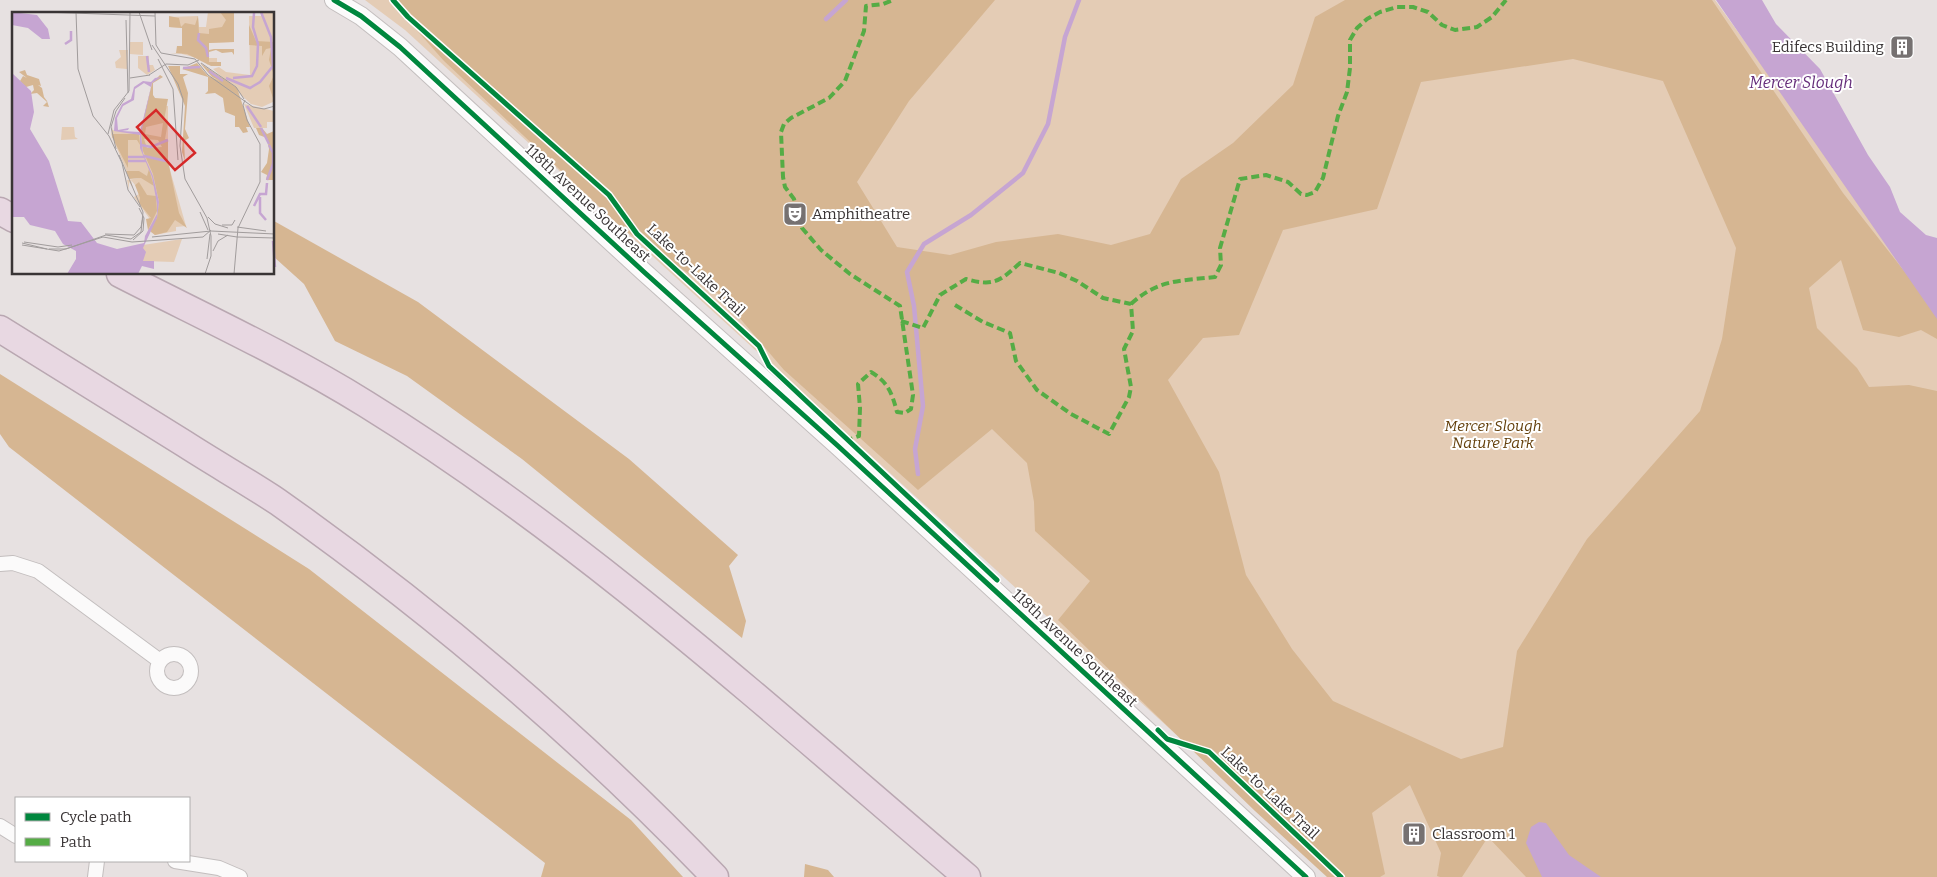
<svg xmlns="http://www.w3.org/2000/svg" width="1937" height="877" font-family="Bitter,serif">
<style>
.green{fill:#e4ccb5}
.forest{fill:#d6b692;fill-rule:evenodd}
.water{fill:#c6a5d2}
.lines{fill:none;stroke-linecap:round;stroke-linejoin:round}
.stream{stroke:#c6a5d2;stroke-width:4.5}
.minor-casing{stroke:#c3bebe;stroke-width:16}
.tertiary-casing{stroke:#c3bebe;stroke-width:20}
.motorway-casing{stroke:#b9a7b1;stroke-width:29}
.minor{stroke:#fbfafa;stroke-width:14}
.tertiary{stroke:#fbfafa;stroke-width:18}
.motorway{stroke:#e8d8e2;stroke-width:26}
.quiet{stroke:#55ac45;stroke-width:4;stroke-dasharray:8 4;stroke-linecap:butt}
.cycleway-casing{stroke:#fff;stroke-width:8}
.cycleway{stroke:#00873e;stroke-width:5}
.labels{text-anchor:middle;stroke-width:4;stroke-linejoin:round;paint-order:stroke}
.poi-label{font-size:15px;fill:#393435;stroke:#fff;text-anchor:start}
.street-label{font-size:15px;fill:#393435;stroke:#fff}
.park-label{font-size:15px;font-style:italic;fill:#65410d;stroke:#fff}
.water-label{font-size:16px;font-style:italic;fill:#662e7b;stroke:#fff}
.inset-river{fill:none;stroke:#c6a5d2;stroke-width:2.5}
.inset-road{fill:none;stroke:#a19c9c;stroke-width:1}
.view{fill:#d62828;fill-opacity:0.15;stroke:#d62828;stroke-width:2.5}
.inset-edge{fill:none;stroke:#393435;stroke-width:2.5}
</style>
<rect width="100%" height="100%" fill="#e7e1e1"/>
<!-- green -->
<path class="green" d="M365,0H1715L1937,308V877H1332L405,30Z"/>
<!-- forest -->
<path class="forest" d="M390,0H995L909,101L857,182L897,247L950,255L996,242L1058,234L1111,245L1150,234L1181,179L1233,143L1293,85L1315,17L1345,0H1712L1843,193L1937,313V339L1921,330L1899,337L1863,330L1841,260L1809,288L1817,328L1857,368L1869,387L1909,385L1937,391V877H1526L1488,837L1462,877H1440L1437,876L1441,853L1410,785L1372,813L1385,874L1380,877H1327L1255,811L1058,620L1090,581L1035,531L1034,502L1027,463L992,429L918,490L784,370L720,295L623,229L444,61ZM1573,59L1663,81L1736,248L1722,339L1700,411L1587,539L1517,651L1503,747L1461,759L1333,701L1292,649L1246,575L1219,472L1168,380L1203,338L1239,335L1283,230L1377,209L1421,82Z
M274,221L418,302L629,459L738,555L729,566L746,621L742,638L522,459L407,376L335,341L304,284L274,257Z
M0,374L309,569L631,820L683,877H541L545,863L9,447L0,434Z
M805,864L828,870L834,877H804Z"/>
<!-- water -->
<path class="water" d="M1716,0H1762L1776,24L1820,69L1868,155L1890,187L1900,212L1926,235L1937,238V319Z
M1539,822L1546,823L1569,855L1601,877H1542L1526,843L1531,827Z"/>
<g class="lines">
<!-- stream -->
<path class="stream" d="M826,19L846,0
M918,474L915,449L923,406L914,306L907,272L924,244L971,215L1023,173L1048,124L1065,37L1079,0"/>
<!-- minor casing -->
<g class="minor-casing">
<path id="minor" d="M0,564L13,563L38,571L160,661
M157 671a17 17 0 1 1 34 0a17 17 0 1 1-34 0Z
M0,826L16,836
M175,861L219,868L240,877
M95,877L97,861"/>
</g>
<!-- tertiary casing -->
<g class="tertiary-casing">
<path id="tertiary" d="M334,0L361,16L400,47L644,272L838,446L1306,877"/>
</g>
<!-- motorway casing -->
<g class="motorway-casing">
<path id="motorway" d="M0,211L14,219
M120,274C202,316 287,355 366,404C583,538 773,712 967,877
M0,329C62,367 123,406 185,444C216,464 248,482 278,502C435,613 582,738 715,877"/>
</g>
<!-- minor -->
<use href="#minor" class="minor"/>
<!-- tertiary -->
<use href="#tertiary" class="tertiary"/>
<!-- motorway -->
<use href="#motorway" class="motorway"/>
<!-- quiet -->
<path class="quiet" d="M1131,304C1158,279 1181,281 1215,277L1221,265L1220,248L1240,179L1266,175L1288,182L1301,194L1307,195L1315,192L1323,178L1338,116L1347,92L1350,68V40L1357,28L1367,19L1380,12L1397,7H1413L1428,12L1442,25L1455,30L1477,27L1492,17L1506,0
M955,305L983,322L1010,333L1016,361L1037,390L1071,414L1109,434L1129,397L1131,387L1124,349L1133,331L1131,304
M901,321L923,328L940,295L966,279C994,287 1000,281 1020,263L1059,273L1077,281L1103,298L1131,304
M845,441L859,436L860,408L858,384L871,372C888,382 892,393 897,412L905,413L911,409L913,395L900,306L850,274L821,250L802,228L794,199L785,187L783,177L781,132L784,124L791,118L829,98L845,81L864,31L866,6L883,4L893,0"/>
<!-- cycleway casing -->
<g class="cycleway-casing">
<path id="cycleway" d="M334,0L361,16L400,47L644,272L838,446L1306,877
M393,0L408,17L609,195L637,234L759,346L769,366L997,580
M1158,730L1167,739L1209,752L1341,877"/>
</g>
<!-- cycleway -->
<use href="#cycleway" class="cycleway"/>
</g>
<!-- icons -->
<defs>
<g id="building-square" transform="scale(1.25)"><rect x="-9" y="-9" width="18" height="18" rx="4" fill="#767171" stroke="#fff"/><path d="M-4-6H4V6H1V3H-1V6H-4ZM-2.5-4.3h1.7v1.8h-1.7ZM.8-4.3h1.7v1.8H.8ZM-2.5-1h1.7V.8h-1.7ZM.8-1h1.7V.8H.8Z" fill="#fff"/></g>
<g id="theatre-square" transform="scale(1.25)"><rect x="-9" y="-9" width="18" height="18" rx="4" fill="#767171" stroke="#fff"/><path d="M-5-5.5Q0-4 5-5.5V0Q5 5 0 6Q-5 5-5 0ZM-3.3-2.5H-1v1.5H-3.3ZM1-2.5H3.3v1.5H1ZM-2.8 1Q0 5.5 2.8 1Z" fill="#fff"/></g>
</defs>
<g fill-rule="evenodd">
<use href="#building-square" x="1902" y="47"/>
<use href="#theatre-square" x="795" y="214"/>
<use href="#building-square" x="1414" y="834"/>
</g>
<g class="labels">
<!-- poi labels -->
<g class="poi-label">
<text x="1884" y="52" text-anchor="end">Edifecs Building</text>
<text x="812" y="219">Amphitheatre</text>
<text x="1432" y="839">Classroom 1</text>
</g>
<!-- street labels -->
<g class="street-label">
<text transform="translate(588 203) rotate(43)" y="5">118th Avenue Southeast</text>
<text transform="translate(696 270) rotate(43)" y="5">Lake-to-Lake Trail</text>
<text transform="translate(1075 648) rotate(43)" y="5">118th Avenue Southeast</text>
<text transform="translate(1270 793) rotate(43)" y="5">Lake-to-Lake Trail</text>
</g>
<!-- park labels -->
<g class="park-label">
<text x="1493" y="431">Mercer Slough<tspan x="1493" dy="17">Nature Park</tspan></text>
</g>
<!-- water labels -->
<g class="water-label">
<text x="1801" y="88">Mercer Slough</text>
</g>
</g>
<!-- overview -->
<g transform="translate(12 12)">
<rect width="262" height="262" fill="#e7e1e1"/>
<path d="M196,0H222V30L196,31V46H205V50H197L196,53L189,47L170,42V16L157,15V5L186,4L187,15H194ZM250,0H262L263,89L250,95L239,92L201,57L207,55L214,60L238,63L237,4H249ZM118,30H131V43L118,42ZM107,38H116L115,57L104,56L103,50L109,45ZM126,44H137V53H141L143,58L135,63L126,56ZM232,92L262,99V110H255V116H242ZM135,94H156V151L174,214L164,215V219L143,223L136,218L137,206L122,185L127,182L128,171L123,173L119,168L121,176L117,170V178L115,168L128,166L117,165L99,122L100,118L129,122ZM50,115H62L63,125L66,127L49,128ZM170,227L162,250L131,249L118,235Z" fill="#e4ccb5"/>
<path d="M208,0H222V30L197,31V38L202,37H222V43L220,40L210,41L204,38L197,40V50H209V54H199L175,42L158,41H164L165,34H170V16L157,15V4L167,6L169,15L173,11L183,13L186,4L187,21L197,22V17L210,15L214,8ZM237,13L244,29L262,30V89L257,74L262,63L257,48L259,36L254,37L250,44V34L237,33ZM185,51L196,64L208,69L200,65L188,51L225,76L238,115H234L236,120L231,121L227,115H223V104L213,100L211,86L203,81L193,82L196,79V65L170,57ZM156,54H168V62H176L171,65L176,81L173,117L177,126L172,129L173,149L170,140L173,94ZM13,58L15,63L27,67L29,74L26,73L30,76L32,85L35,89L37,95L31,94L35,90L25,81L18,82L22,78L21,73L14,75L8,69L11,64L15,66L7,60ZM148,63L151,65L141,71V83L143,86L156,87L152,108L156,110L153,127L156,128V149L167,201L175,216L163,208L155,220L143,223L137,218L145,206L147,190L141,162L131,139L129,122L132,107L134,111L132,105L140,71ZM151,111L149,125L133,122L134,115ZM132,127L146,128L150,135L135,136ZM101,114V122H127L128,133L125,128H116V156L100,125ZM244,116H250L255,122L262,119V168H254L255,163L249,160L255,151L257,137L255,126L247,123ZM137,157L142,174L129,166L117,167L114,159H127L135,164ZM127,170L135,183L144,184L145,199L136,218L134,207L139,206L127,191L128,186L123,173Z" fill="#d6b692" fill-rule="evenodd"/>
<path d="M0,0L25,3L36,17L38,27H30L16,16L0,13ZM0,61L19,79L22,100L18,117L37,149L56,209L69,210L85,231L105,237L132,231L133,224L145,202V192L140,165L128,136V123L102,119L103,106L110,92L119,87L122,75L131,69L139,70L143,66L149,65L140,71L129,122L131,141L141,164L147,190L145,206L131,236L134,240L131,249H142V257L130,254L126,262H55L64,247V239L51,232L43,219L18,213L12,205H0ZM132,71L139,75L128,120L110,119L116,118L117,116L106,118L105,106L111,94L122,88L123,77Z" fill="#c6a5d2" fill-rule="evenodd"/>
<path class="inset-river" d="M187,21L186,28L194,36L196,45M53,32L59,28V19M135,44L137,60M171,56L188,55M197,59L211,69M214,66L238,76L248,70L261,54L259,25L249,0M221,66L240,64L245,54L246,32L241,15L242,1M235,94L249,115M249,116L257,132M129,133L139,135L156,128M132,144L154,149M116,145H132M116,149H134M255,168L261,152V141L257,133M248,185V201L254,208M242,194L248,182H254L255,171M261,229L263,255"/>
<path class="inset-road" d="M32,0L143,4M64,0L66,57L81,104L97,124L110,151L116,178L128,195M127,0L140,38M143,0L144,33L149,41L183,47L196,63L241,95L252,97L263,94M114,8L116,81M140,33L166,72L171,87L168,134L173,167L195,206L199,224V244L193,262M146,47L161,77L166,148M189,51L224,75L232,87M137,63L154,52L176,53L187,48M118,66L138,63M96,122L102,98L117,79L118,0M104,137L99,115L104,99L113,86M188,200L196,218M196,205L203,212L216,216M210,213H220L223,208M225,215L254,219M93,222L122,223L129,215L131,205M206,222L225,225M140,225L199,219L263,222M225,225L263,226M121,228L131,219L132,206L127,196M12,230L46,235L60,233M10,231L35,237M10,233L47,239L91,225L120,230L149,228L191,225L199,218M37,237H54L94,223L119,227L129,220L131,200L107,143M201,239L206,229L216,223M195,247L198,222M222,262L226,216L248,170V132L235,108L231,93L233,88"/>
<path class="view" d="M144,98L183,141L163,158L125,115Z"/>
<rect width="262" height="262" class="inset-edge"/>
</g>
<!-- legend -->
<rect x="15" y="797" width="175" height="65" fill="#ffffff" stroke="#b0aeae"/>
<rect x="25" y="813" width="25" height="8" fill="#00873e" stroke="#b0aeae"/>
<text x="60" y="822" font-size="15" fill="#393435">Cycle path</text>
<rect x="25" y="838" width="25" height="8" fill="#55ac45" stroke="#b0aeae"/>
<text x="60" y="847" font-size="15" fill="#393435">Path</text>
</svg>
